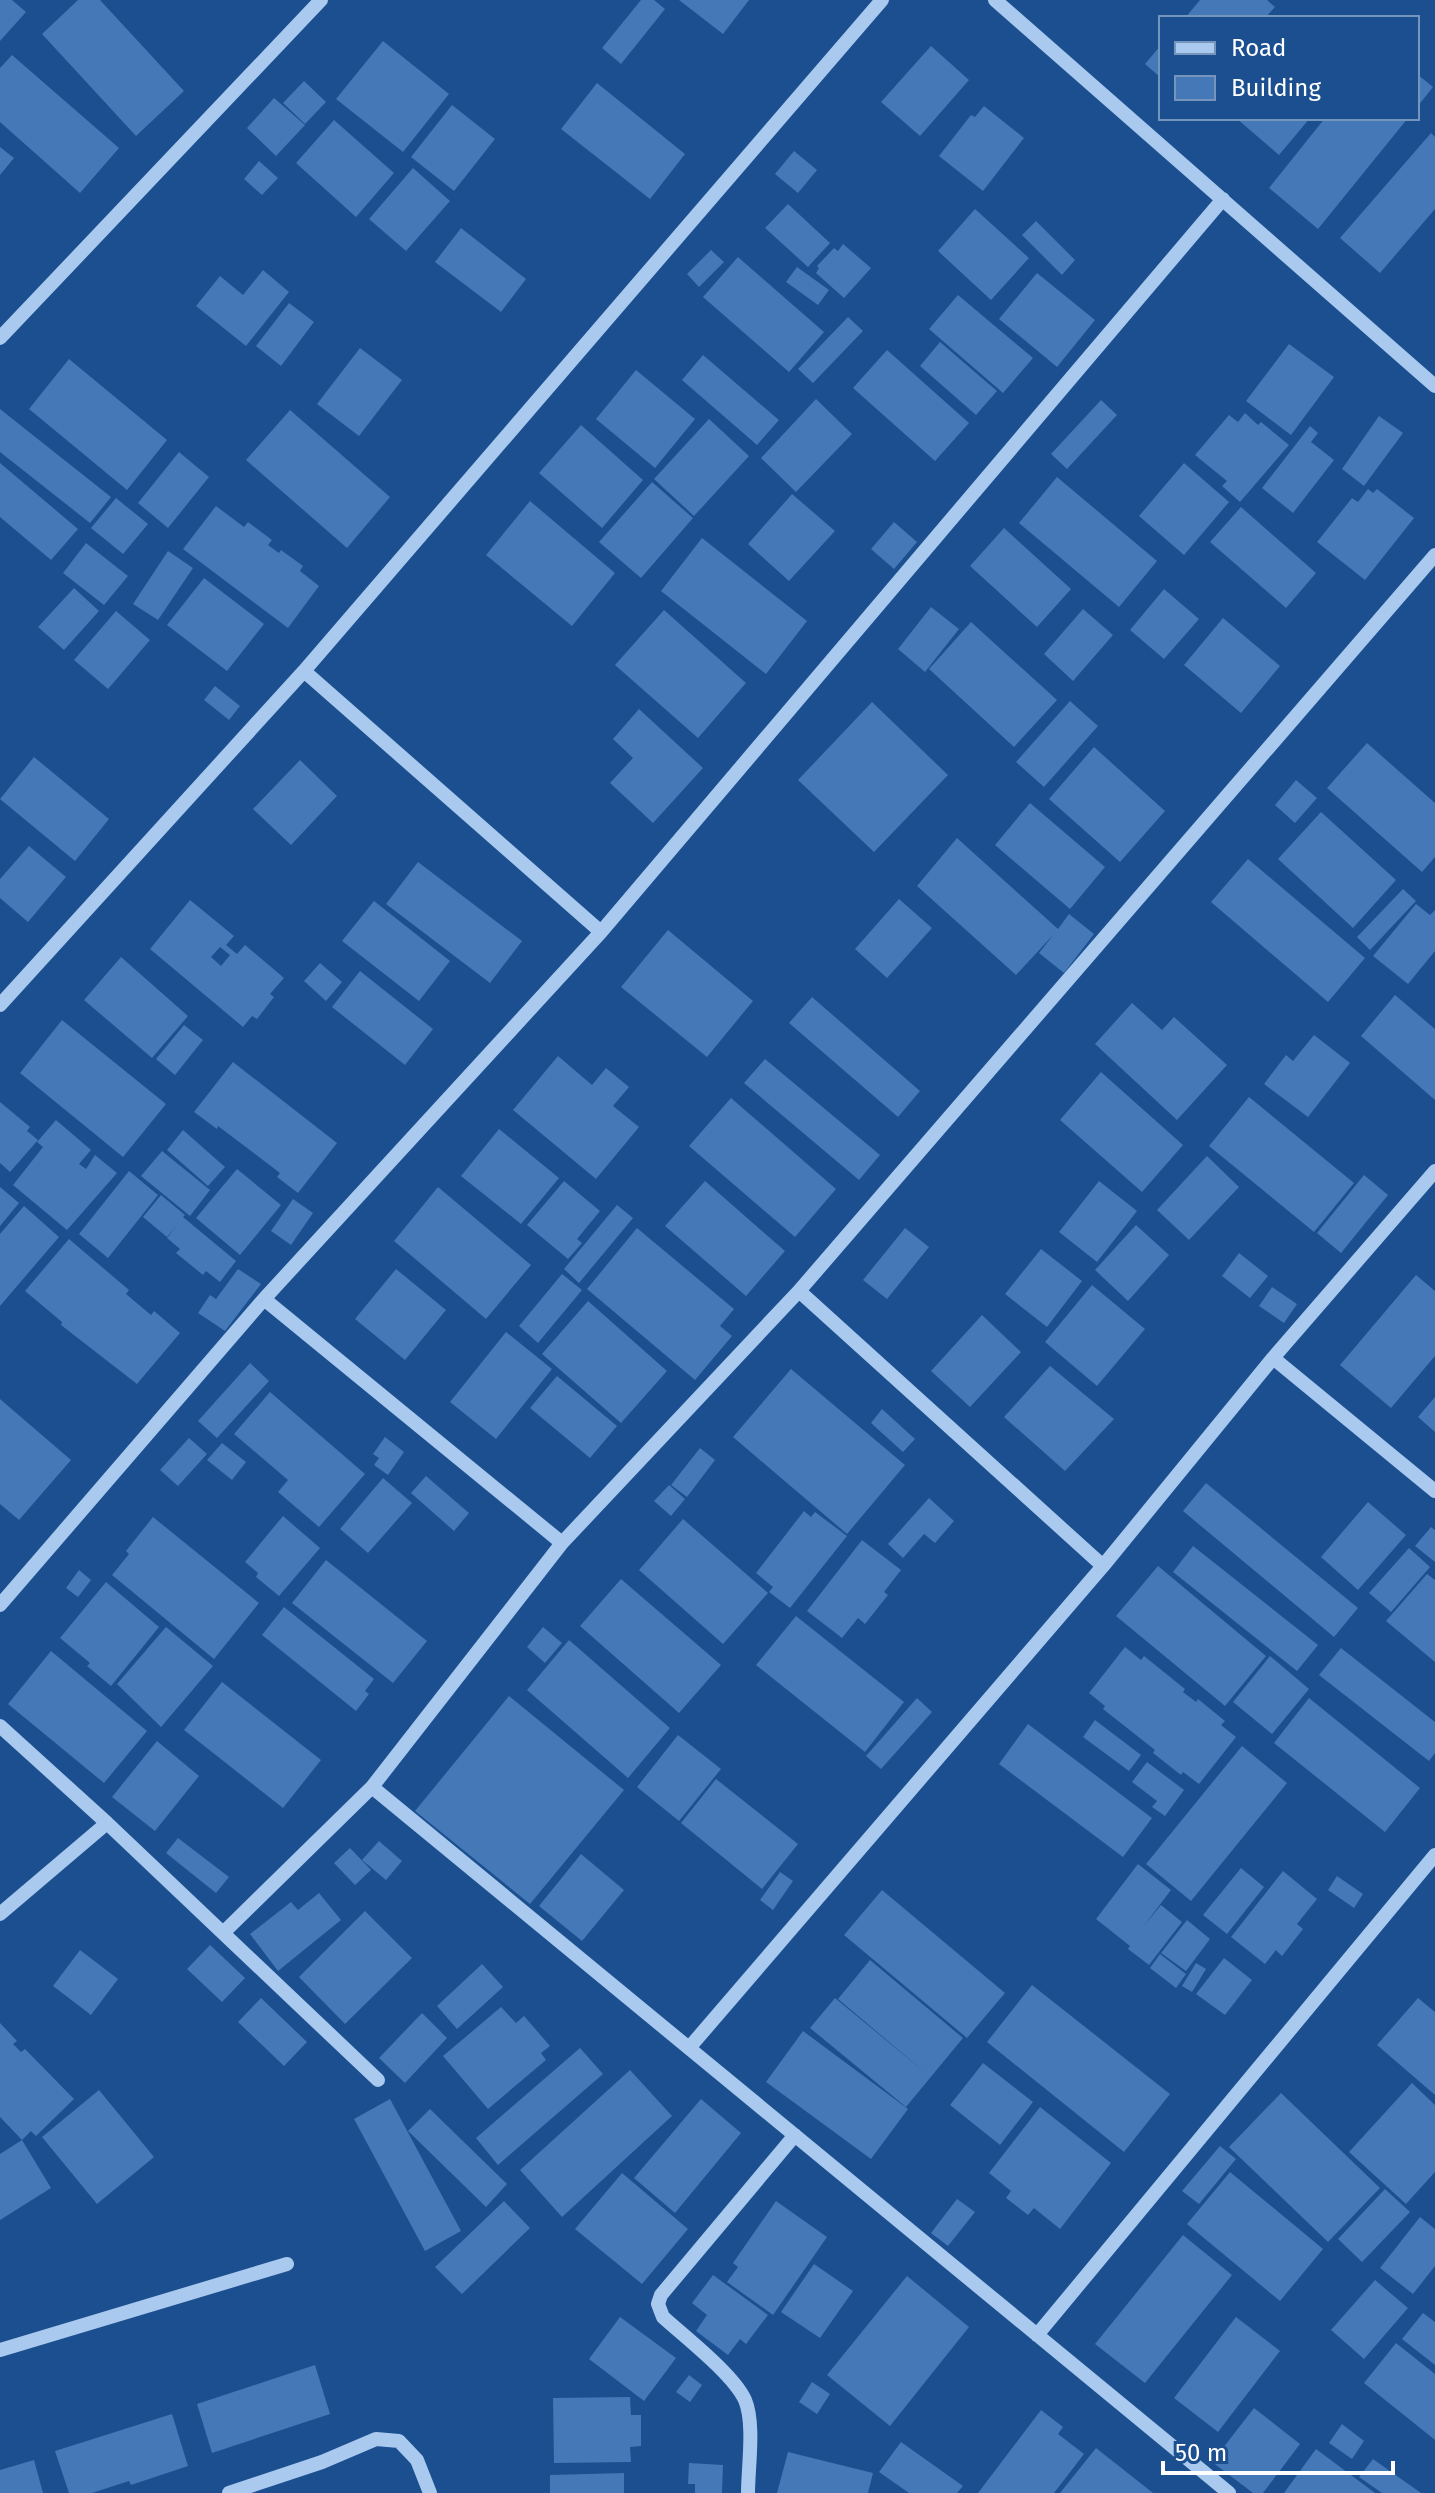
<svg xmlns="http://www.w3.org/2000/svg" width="1435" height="2493" font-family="'Fira Sans',sans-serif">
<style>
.building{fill:#4478b7;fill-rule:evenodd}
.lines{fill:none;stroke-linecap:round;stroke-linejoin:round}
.minor{stroke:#a9c9ee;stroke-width:14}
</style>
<rect width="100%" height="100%" fill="#1b4f8f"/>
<!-- building -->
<path class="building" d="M0,0H12L26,12L0,41Z
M78,0H100L184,91L136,136L42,34Z
M641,0H654L665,9L621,64L602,48Z
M679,0H749L723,34Z
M1200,0H1267L1275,7L1265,18H1185Z
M383,41L449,94L403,152L336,99Z
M1161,45V78L1145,64Z
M931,46L969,80L920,136L881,102Z
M12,55L119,148L80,193L0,122V68Z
M1417,74L1433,87L1417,107Z
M304,81L326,102L305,124L283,103Z
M597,83L685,154L650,199L561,129Z
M274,98L305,125L276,156L247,128Z
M452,105L495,139L454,191L411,157Z
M984,106L1024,138L983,191L939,156L971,115L975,117Z
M1236,118H1310L1279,155Z
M1325,118H1408L1318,229L1269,188Z
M334,120L394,173L356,217L296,163Z
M1431,133L1435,137V209L1380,273L1340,238Z
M0,147L14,158L0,175Z
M794,151L817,170L798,193L775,174Z
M259,161L278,178L262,195L244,179Z
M413,168L450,201L406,251L369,219Z
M788,204L830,243L808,267L765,228Z
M975,209L1029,258L991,300L938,251Z
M1036,221L1075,260L1062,275L1022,235Z
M461,228L526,279L501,312L435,262Z
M843,244L871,268L844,298L816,273L819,268L817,266L834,248L838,251Z
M711,250L724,262L699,287L687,274Z
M738,257L824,332L789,372L703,297Z
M797,267L829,290L818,305L786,282Z
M263,270L289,292L246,346L196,306L220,276L243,295Z
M1037,273L1095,320L1057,367L999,319Z
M958,295L1033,358L1003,393L929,329Z
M289,303L314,322L281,366L256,346Z
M848,317L863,331L813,383L798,369Z
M940,342L997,391L976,415L920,366Z
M1289,344L1334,377L1291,435L1246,401Z
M360,348L402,380L359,436L317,404Z
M887,350L969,423L935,461L853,388Z
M703,355L779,420L757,445L682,380Z
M69,359L167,440L127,490L29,409Z
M636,370L695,419L655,468L596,419Z
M816,399L852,434L796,492L761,458Z
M1101,400L1117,415L1067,469L1051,454Z
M0,409L111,497L90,523L0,452Z
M290,410L390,497L347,548L246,460Z
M1245,413L1258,425L1261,422L1289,445L1240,502L1222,486L1227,481L1195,455L1229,415L1238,422Z
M1379,416L1403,433L1364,486L1342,469Z
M709,419L749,456L694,516L654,479Z
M581,425L643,480L602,528L539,473Z
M1310,426L1318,433L1311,442L1334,460L1293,513L1262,488Z
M179,452L209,477L168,528L138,503Z
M0,463L78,529L51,560L0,517Z
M1184,463L1229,502L1184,555L1139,516Z
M1057,477L1157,561L1119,607L1019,523Z
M652,482L693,518L641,578L599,542Z
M1368,489L1373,493L1377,489L1414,518L1365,580L1317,542L1352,498L1358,502Z
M792,494L835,531L789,581L748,544Z
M116,498L148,524L123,554L91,528Z
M530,501L615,573L572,626L486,555Z
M216,506L244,527L248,522L272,540L268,545L279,553L281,550L303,566L300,571L319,586L288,628L183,549Z
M1241,507L1316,573L1286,608L1210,542Z
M894,522L917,542L894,569L871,549Z
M1004,528L1071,589L1037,627L970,566Z
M702,538L807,621L766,674L661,591Z
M86,543L128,576L104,605L63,573Z
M168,551L193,568L158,620L133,604Z
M204,578L264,624L227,671L167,625Z
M74,588L99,611L64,650L38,627Z
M1164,589L1199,619L1164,659L1130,630Z
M931,607L959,629L925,672L898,649Z
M1083,609L1113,635L1073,681L1044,654Z
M664,610L746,683L698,738L615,665Z
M116,611L150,640L108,689L74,660Z
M1223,618L1280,666L1241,713L1184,665Z
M971,622L1057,700L1014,747L929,669Z
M215,686L240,706L229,720L204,700Z
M1070,701L1098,726L1044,787L1016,762Z
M872,702L948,775L874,852L798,780Z
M639,709L703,768L653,823L610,783L633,758L613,739Z
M1367,743L1435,803V857L1422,872L1327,788Z
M1094,747L1165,811L1120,862L1049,799Z
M34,757L109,819L75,861L0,799Z
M300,760L337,796L291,845L253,809Z
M1296,780L1317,798L1295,823L1275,805Z
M1030,803L1105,867L1070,909L995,845Z
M1321,812L1396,880L1353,928L1278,859Z
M957,838L1058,929L1069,914L1094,934L1064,973L1039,953L1054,934L1016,975L917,886Z
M29,846L66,877L28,922L0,898V879Z
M1248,859L1365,958L1328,1002L1211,902Z
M418,862L522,941L490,983L386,904Z
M1403,889L1416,901L1370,950L1357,937Z
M899,899L932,928L887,978L855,949Z
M190,900L234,936L226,945L237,954L245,945L284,978L270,994L274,997L257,1019L252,1016L243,1027L150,949ZM220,947L230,955L221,966L211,957Z
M374,901L450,961L419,1001L342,941Z
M1416,904L1430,915L1435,910V951L1408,984L1373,956Z
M668,930L753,1001L707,1057L621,987Z
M121,957L188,1016L152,1058L84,1000Z
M320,963L342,982L326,1001L304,981Z
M360,971L433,1029L405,1065L332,1007Z
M1395,995L1435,1029V1100L1361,1036Z
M812,997L920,1091L898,1117L789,1023Z
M1132,1003L1162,1030L1174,1017L1227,1065L1177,1120L1095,1044Z
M62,1020L166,1104L123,1157L20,1073Z
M184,1025L203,1040L175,1075L156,1059Z
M1314,1035L1350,1063L1308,1117L1264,1084L1286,1055L1293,1061Z
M558,1056L592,1085L606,1068L629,1087L613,1106L639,1127L596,1179L513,1110Z
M765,1059L880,1155L859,1180L744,1083Z
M233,1062L337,1143L298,1193L277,1177L280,1173L218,1126L217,1129L194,1112Z
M1101,1072L1183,1145L1142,1192L1060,1120Z
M1249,1097L1354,1183L1314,1232L1209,1146Z
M731,1098L836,1189L795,1237L689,1146Z
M0,1102L30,1127L27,1131L38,1140L10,1172L0,1163Z
M56,1120L91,1150L79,1164L86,1169L95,1155L117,1173L67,1230L13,1185L43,1147L37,1142Z
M499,1129L559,1178L521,1224L461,1176Z
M183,1130L225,1167L208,1186L167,1150Z
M162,1151L210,1190L190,1216L141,1176Z
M1207,1156L1239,1187L1189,1240L1157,1210Z
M237,1169L281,1205L240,1255L196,1218Z
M129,1171L158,1195L108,1258L79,1234Z
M1364,1175L1388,1195L1341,1253L1317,1233Z
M564,1181L600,1211L577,1239L582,1243L568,1259L527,1225Z
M705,1181L785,1251L746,1296L665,1226Z
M1099,1181L1137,1211L1097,1262L1059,1232Z
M0,1187L19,1203L0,1226Z
M438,1187L531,1265L486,1319L394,1241Z
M161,1195L185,1215L183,1217L236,1261L220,1282L206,1271L203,1275L176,1253L180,1249L167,1238L177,1225L167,1237L143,1217Z
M293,1199L313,1213L291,1245L271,1231Z
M617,1205L633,1218L579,1283L564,1269Z
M24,1206L59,1237L0,1306V1234Z
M1136,1225L1169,1255L1128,1301L1095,1270Z
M637,1228L734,1309L720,1326L732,1336L695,1380L587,1289Z
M905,1228L929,1247L887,1299L863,1280Z
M69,1239L129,1290L126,1294L151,1315L154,1311L180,1333L137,1384L61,1325L62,1322L25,1291Z
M1041,1249L1082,1281L1047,1327L1005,1294Z
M1239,1253L1268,1276L1250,1298L1222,1276Z
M238,1269L261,1284L225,1331L198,1313L210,1295L216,1299Z
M396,1269L446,1310L405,1360L355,1319Z
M562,1274L582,1290L538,1343L519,1326Z
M1416,1275L1435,1291V1356L1391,1408L1340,1365Z
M1092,1285L1145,1329L1097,1386L1045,1342Z
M1272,1287L1297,1304L1284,1323L1259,1306Z
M588,1301L667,1371L621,1423L542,1354Z
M982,1315L1021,1352L970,1407L931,1371Z
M506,1332L552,1369L496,1439L450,1402Z
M250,1363L269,1381L217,1438L198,1421Z
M1050,1366L1114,1419L1065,1471L1004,1417Z
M791,1369L905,1465L847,1534L733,1437Z
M557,1376L617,1426L590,1458L530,1408Z
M270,1392L365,1474L319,1527L278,1492L288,1480L234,1434Z
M1435,1397V1432L1418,1417Z
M0,1399L71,1460L19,1520L0,1504Z
M882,1409L915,1439L903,1452L871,1423Z
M385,1437L404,1452L388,1475L374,1465L379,1458L373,1454Z
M189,1438L207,1454L178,1486L160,1470Z
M222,1443L246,1462L232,1480L207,1460Z
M700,1448L715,1460L687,1497L671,1485Z
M426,1476L469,1513L454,1531L411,1493Z
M383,1478L412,1503L368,1553L340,1529Z
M1206,1483L1358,1608L1334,1637L1183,1511Z
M669,1485L685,1499L671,1516L654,1501Z
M929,1498L954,1521L935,1543L924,1534L903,1558L888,1544Z
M1368,1502L1406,1535L1358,1590L1321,1557Z
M804,1511L811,1517L815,1512L847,1536L790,1608L769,1592L773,1587L756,1573Z
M283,1516L320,1548L279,1596L256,1577L258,1573L245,1562Z
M153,1517L259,1603L214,1659L112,1575L129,1554L126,1551Z
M683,1519L768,1593L723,1644L639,1570Z
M1431,1527L1435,1530V1562L1415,1546Z
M862,1540L901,1570L884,1592L888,1595L865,1624L858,1618L842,1638L807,1611Z
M1193,1546L1318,1645L1297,1671L1173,1572Z
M1409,1548L1430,1567L1391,1612L1369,1593Z
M326,1560L427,1641L393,1683L292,1603Z
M1158,1566L1266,1656L1225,1706L1116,1616Z
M79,1570L91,1580L78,1597L66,1588Z
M1427,1574L1435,1580V1662L1386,1621Z
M621,1579L721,1665L679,1713L580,1626Z
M106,1582L159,1627L111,1686L87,1666L90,1663L60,1638Z
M284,1607L374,1679L365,1691L369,1694L356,1711L262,1635Z
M796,1616L904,1702L865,1752L756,1665Z
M166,1627L213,1666L161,1727L117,1684Z
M543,1627L562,1643L545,1663L527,1647Z
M569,1640L670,1728L628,1778L527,1690Z
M1125,1647L1141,1660L1144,1656L1185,1689L1183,1692L1196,1702L1198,1699L1225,1721L1221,1725L1236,1737L1199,1784L1183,1772L1181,1775L1153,1753L1155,1750L1103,1709L1105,1706L1089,1693Z
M1341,1648L1435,1722V1753L1429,1761L1319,1675Z
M51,1651L147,1731L104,1783L8,1704Z
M1270,1656L1309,1689L1272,1734L1233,1702Z
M222,1682L321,1760L283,1808L184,1730Z
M509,1696L624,1790L530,1904L415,1811Z
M917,1698L932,1712L881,1769L866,1756Z
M1309,1698L1420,1788L1385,1832L1274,1743Z
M1095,1720L1141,1755L1129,1771L1083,1737Z
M1028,1724L1152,1818L1123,1857L999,1764Z
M678,1735L721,1769L679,1821L637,1787Z
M157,1741L199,1776L155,1831L112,1797Z
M1242,1746L1287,1783L1191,1901L1146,1864Z
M1147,1762L1184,1790L1165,1816L1152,1807L1157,1801L1132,1782Z
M716,1779L798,1844L762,1889L681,1823Z
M178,1838L229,1877L216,1893L166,1853Z
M379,1841L402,1861L386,1880L362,1860Z
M350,1848L371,1870L355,1885L334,1863Z
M581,1854L624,1890L582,1941L539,1906Z
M1138,1864L1171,1890L1143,1927L1161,1905L1182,1922L1149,1965L1128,1949L1130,1946L1096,1919Z
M1241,1868L1264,1887L1227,1934L1203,1915Z
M1283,1871L1317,1899L1297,1924L1303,1929L1282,1956L1276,1950L1265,1964L1231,1937Z
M780,1872L793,1881L773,1910L760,1900Z
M1337,1876L1363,1894L1354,1908L1328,1890Z
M882,1890L1005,1993L967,2038L844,1935Z
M319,1893L341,1920L278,1971L250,1934L291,1902L298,1910Z
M365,1911L412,1958L345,2024L299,1977Z
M1187,1920L1210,1939L1186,1971L1161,1953Z
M210,1945L245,1978L222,2002L187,1969Z
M80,1950L118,1979L91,2015L53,1986Z
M1160,1954L1186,1974L1176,1988L1150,1968Z
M1224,1958L1252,1980L1225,2015L1196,1994Z
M870,1960L963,2038L906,2107L810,2028L835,1998L927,2074L838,1999Z
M1196,1963L1206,1969L1192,1992L1182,1986Z
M482,1964L503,1987L457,2029L437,2006Z
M1032,1985L1170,2094L1124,2152L987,2042Z
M261,1998L307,2042L284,2066L238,2022Z
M1418,1998L1435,2012V2095L1377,2045Z
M501,2007L516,2023L524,2016L550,2046L541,2053L546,2060L488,2109L443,2056Z
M422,2013L447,2038L405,2083L379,2058Z
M0,2023L17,2041L13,2044L21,2052L25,2049L74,2099L36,2136L31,2131L22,2140L0,2117Z
M803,2031L908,2109L871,2159L766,2082Z
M580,2048L603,2074L498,2165L476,2138Z
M983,2063L1033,2102L1000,2145L950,2105Z
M630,2070L672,2116L562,2217L520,2170Z
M1412,2083L1435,2105V2172L1406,2204L1349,2152Z
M99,2090L154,2157L97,2204L42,2137Z
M1281,2093L1380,2188L1328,2242L1229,2147Z
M390,2099L461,2231L425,2251L354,2119Z
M701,2099L741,2133L675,2213L634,2178Z
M1040,2107L1111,2163L1060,2229L1034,2208L1028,2215L1006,2198L1011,2191L989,2173Z
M430,2109L507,2184L486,2207L408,2131Z
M22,2140L51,2188L0,2220V2154Z
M1220,2146L1236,2159L1199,2204L1182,2191Z
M1230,2172L1323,2249L1280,2301L1187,2224Z
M622,2173L688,2229L642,2284L575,2229Z
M1385,2189L1410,2212L1362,2262L1338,2239Z
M957,2199L975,2212L948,2246L931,2233Z
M504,2201L530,2228L462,2294L435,2267Z
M776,2201L827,2237L773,2315L727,2282L738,2267L733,2263Z
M1420,2217L1435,2229V2266L1413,2294L1380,2268Z
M1183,2235L1232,2275L1145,2383L1095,2344Z
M814,2264L853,2291L820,2338L781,2312Z
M713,2275L768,2315L746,2344L740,2339L728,2355L696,2331L707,2315L692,2303Z
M907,2276L969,2327L890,2426L827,2375Z
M1375,2280L1408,2308L1364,2359L1331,2330Z
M1423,2313L1435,2322V2365L1402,2339Z
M620,2317L676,2358L644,2401L589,2359Z
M1236,2317L1280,2351L1218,2432L1174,2398Z
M1396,2343L1435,2374V2440L1364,2383Z
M315,2365L330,2414L212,2453L197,2404Z
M689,2375L702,2385L690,2402L676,2392Z
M812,2382L830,2394L817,2414L799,2402Z
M630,2397L631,2415H641V2446L630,2447L631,2462L554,2463L553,2398Z
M1254,2408L1300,2444L1263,2493H1253L1212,2462Z
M1041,2410L1063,2427L1058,2434L1084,2454L1054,2493H978Z
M172,2414L188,2466L131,2485L129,2481L92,2493H69L55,2451Z
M1342,2424L1364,2441L1352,2459L1329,2443Z
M901,2442L963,2486L957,2493H909L879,2472Z
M1096,2448L1153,2493H1060Z
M1316,2449L1375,2493H1284Z
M788,2452L873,2473L868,2493H777Z
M1373,2459L1421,2493H1382L1359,2477Z
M34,2460L43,2493H0V2470Z
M689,2463L723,2465L722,2493H695V2484H688Z
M624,2473V2493H550V2475Z"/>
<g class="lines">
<!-- minor -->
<path class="minor" d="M995,0L1435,386
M0,338L321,0
M304,671L601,932
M0,1005L304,671L882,0
M799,1291L1103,1566
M264,1299L562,1543
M1273,1358L1435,1491
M0,1605L264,1299L601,932L1223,199
M0,1726L107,1823L378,2080
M372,1787L1229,2493
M0,1914L107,1823
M223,1933L372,1787L562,1543L799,1291L1435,555
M689,2048L1103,1566L1273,1358L1435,1171
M1037,2335L1435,1855
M0,2350L287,2264
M229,2493L322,2462L376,2439L399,2441L417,2460L430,2493
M748,2493C748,2468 755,2423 745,2400C733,2374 685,2337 663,2317L658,2304L661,2295L795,2135"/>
</g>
<!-- legend -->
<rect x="1159" y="16" width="260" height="104" fill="#1b4f8f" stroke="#7695bc" stroke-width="2"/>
<rect x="1175" y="42" width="40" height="12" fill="#a9c9ee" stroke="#7695bc" stroke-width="2"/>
<text x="1231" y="56" font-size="24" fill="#ffffff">Road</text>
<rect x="1175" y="76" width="40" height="24" fill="#4478b7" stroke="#7695bc" stroke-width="2"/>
<text x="1231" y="96" font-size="24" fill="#ffffff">Building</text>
<!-- scale -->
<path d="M1163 2461v12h230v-12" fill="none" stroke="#ffffff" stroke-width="4"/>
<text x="1175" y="2461" font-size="24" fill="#ffffff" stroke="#1b4f8f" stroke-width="6" paint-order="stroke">50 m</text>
</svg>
